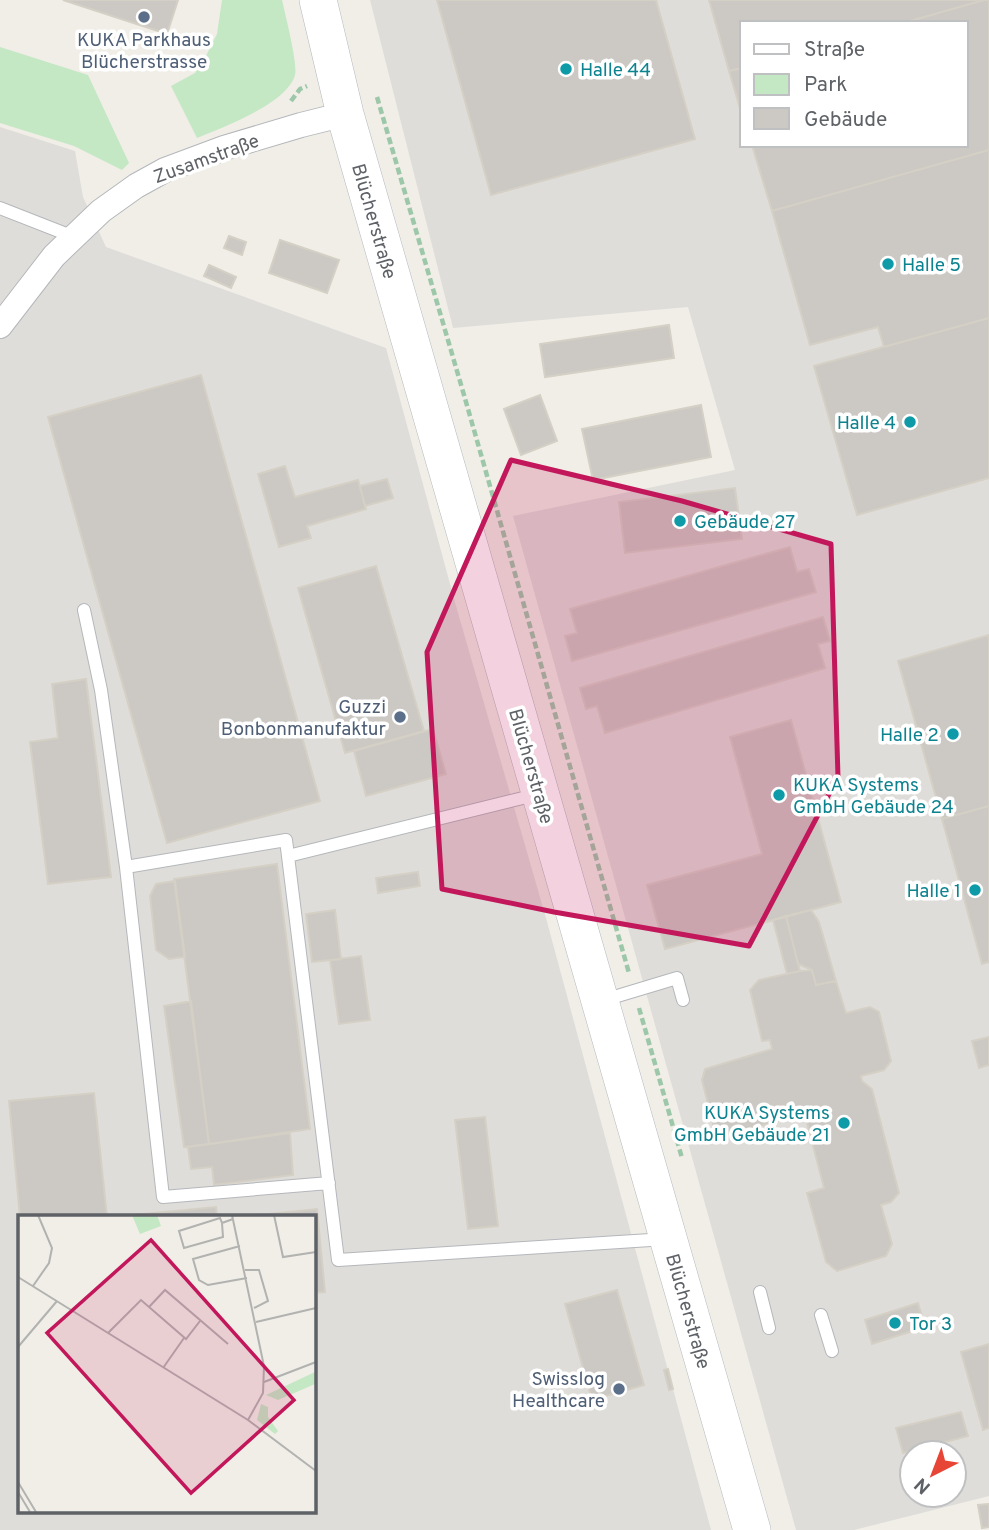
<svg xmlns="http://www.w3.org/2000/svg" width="989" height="1530" font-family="Overpass,sans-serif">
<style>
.industrial{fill:#dfddd9;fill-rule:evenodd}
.green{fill:#c4e7c4}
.building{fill:#ccc9c4;stroke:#d5d0c5;stroke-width:2}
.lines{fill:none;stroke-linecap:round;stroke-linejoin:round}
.lane-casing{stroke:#b4b7bb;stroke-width:14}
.street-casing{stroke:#b4b7bb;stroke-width:26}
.secondary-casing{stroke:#b5b9be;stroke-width:38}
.path{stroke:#9dc7a9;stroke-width:4.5;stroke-dasharray:7 3.5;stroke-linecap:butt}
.lane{stroke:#fff;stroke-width:12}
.street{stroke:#fff;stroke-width:24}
.secondary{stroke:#fff;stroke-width:37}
.marked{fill:#c2185b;fill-opacity:0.2;stroke:#c2185b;stroke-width:5;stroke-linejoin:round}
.service-dot{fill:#5c6f8a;stroke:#fff;stroke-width:2.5}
.culture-dot{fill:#0f9aa8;stroke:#fff;stroke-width:2.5}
.labels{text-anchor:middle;stroke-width:7;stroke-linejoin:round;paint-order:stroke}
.service-label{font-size:19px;fill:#4e5e75;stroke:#fff;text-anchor:end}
.culture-label{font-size:19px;fill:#0d838f;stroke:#fff;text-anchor:start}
.street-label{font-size:19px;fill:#5e6267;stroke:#fff}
.inset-road{fill:none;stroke:#b2b2b0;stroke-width:2}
.view{fill:#c2185b;fill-opacity:0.15;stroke:#c2185b;stroke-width:3.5}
.inset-edge{fill:none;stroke:#5e6267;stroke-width:3.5}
</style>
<rect width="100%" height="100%" fill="#f0eee7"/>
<!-- industrial -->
<path class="industrial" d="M370,0H989V1496L854,1530H796L513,516L735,470L688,307L453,328ZM742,23H966V145H742ZM912,1453H954V1495H912Z
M0,127L75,151L83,197L106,247L386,348L456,606L546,918L711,1530H0ZM19,1217H313V1511H19Z"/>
<!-- green -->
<path class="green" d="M222,0H282C285,14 298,64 295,75C287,104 223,127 197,138L171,86L195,73L206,56L217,34Z
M0,47L88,75L129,163L122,170L74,146L0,123Z"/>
<!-- building -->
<path class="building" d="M63,0H178L167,34Z
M437,0H656L695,139L491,195Z
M709,0H984L903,23H742V68L729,71Z
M984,0H989V150L772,211L752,145H966V23H903Z
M742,68V115L729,71Z
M989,150V318L884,347L878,327L810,345L772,211Z
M229,236L246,242L242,255L224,248Z
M280,240L339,260L327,293L269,273Z
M209,265L236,277L231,288L204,276Z
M989,318V478L857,515L814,366Z
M669,325L674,358L545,377L540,344Z
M201,375L320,801L167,843L48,417Z
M540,395L557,441L521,455L504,409Z
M701,405L711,457L593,480L582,429Z
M285,466L295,497L358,480L366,509L307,526L311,538L279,547L258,474Z
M387,479L393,498L365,506L360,486Z
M735,488L742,539L625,553L619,502Z
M790,547L797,572L809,569L816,592L572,661L565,636L577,633L570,609Z
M376,566L424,731L345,753L298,588Z
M823,617L830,641L818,644L825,668L605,733L597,706L586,709L580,688Z
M989,635V806L942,819L898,661Z
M86,679L111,877L48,884L30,742L58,738L52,684Z
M791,720L841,902L665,949L647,885L762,854L730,737Z
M433,729L446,774L366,796L354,751Z
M989,806V962L982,964L942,819Z
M277,864L310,1129L209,1144L174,879Z
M418,872L420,886L378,893L376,878Z
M175,881L185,957L169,959L156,950L150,896L156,884Z
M335,910L341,959L312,962L306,914Z
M811,910L819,922L836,981L816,985L812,970L798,964L786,916Z
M786,916L800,971L787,974L773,920Z
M361,956L370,1020L339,1024L330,960Z
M812,970L816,985L836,981L846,1013L870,1007L879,1012L891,1061L884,1070L861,1076L862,1081L872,1089L899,1193L891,1202L881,1205L892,1244L886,1256L837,1271L826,1262L807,1193L824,1188L803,1107L792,1109L794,1117L724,1135L714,1128L702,1080L705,1069L772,1049L770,1040L762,1041L750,990L759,980L800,971Z
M191,1001L209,1144L184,1147L164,1006Z
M989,1037V1065L979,1068L972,1041Z
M94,1093L107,1217H20L9,1101Z
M485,1117L498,1226L468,1229L455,1120Z
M290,1133L293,1175L214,1185L212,1167L191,1169L188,1147Z
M216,1207L217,1217H111Z
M317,1209L325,1292L313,1293V1217H240Z
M617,1290L644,1385L592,1400L565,1304Z
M918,1303L925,1327L872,1344L865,1320Z
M989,1344V1428L983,1430L961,1352Z
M668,1369L673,1389L669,1390L664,1370Z
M961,1412L968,1436L903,1453L896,1428Z
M989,1504V1527L982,1528L978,1505Z"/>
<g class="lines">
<!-- lane casing -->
<g class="lane-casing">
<path id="lane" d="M0,208L74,237
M84,610L101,690L126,867L163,1197L329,1183
M288,856L539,794
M126,867L286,840L338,1260L666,1239
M604,1000L677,978L683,1000
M760,1292L769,1328
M821,1315L832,1351"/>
</g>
<!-- street casing -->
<g class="street-casing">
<path id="street" d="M0,326L54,256L101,211L136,186L165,170L224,148L301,125L345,114"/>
</g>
<!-- secondary casing -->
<g class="secondary-casing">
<path id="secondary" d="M318,0L345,114L752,1530"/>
</g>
<!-- path -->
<path class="path" d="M377,97L464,395L629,973
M291,101L300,89L307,86
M639,1008L682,1158"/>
<!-- lane -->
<use href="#lane" class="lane"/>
<!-- street -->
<use href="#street" class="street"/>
<!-- secondary -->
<use href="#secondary" class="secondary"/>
</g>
<!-- marked area -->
<path class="marked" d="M511,460L682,501L831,544L838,777L749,946L554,912L442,889L427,652Z"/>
<!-- markers -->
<g class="service-dot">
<circle cx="144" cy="17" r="7"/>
<circle cx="400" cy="717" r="7"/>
<circle cx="619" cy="1389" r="7"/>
</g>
<g class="culture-dot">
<circle cx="566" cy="69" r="7"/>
<circle cx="888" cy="264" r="7"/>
<circle cx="910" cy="422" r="7"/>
<circle cx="680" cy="521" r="7"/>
<circle cx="953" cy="734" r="7"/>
<circle cx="779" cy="795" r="7"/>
<circle cx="975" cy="890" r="7"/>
<circle cx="844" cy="1123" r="7"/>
<circle cx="895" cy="1323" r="7"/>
</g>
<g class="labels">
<!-- service labels -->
<g class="service-label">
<text x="144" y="46" text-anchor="middle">KUKA Parkhaus<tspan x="144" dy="22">Blücherstrasse</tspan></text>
<text x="386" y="713">Guzzi<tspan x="386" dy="22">Bonbonmanufaktur</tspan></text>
<text x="605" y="1385">Swisslog<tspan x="605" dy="22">Healthcare</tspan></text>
</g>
<!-- culture labels -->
<g class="culture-label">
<text x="580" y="76">Halle 44</text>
<text x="902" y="271">Halle 5</text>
<text x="896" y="429" text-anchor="end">Halle 4</text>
<text x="694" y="528">Gebäude 27</text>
<text x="939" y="741" text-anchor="end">Halle 2</text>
<text x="793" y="791">KUKA Systems<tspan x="793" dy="22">GmbH Gebäude 24</tspan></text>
<text x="961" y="897" text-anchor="end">Halle 1</text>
<text x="830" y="1119" text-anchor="end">KUKA Systems<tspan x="830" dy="22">GmbH Gebäude 21</tspan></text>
<text x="909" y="1330">Tor 3</text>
</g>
<!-- street labels -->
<g class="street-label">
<text transform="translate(206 158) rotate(-20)" y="7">Zusamstraße</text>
<text transform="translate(375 221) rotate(74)" y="7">Blücherstraße</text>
<text transform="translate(532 766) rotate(74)" y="7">Blücherstraße</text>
<text transform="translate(689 1311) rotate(74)" y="7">Blücherstraße</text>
</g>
</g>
<!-- overview -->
<g transform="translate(18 1215)">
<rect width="298" height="298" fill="#f0eee7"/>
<path d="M114,0H139L143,11L122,19ZM297,157V169L260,185L248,180ZM243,189L250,192V202L260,216L257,219L239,205Z" fill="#c4e7c4"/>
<path class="inset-road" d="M214,0L246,151L245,178L230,205M256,0L265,42L298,37M204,8L202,3L161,16L166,33L205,22L204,8L215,4M222,31L175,44L181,65L190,70L229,63M227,55H241L250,86L236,93M0,62L230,205L298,256M15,71L31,48L34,33L20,0M131,92L147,75L210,129M238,107L298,93M90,118L123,85L168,124L182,106M0,132L39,86M145,153L166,123M246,167L298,147M0,267L18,297M0,277L12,297"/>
<path class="view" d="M133,25L276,185L173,278L29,118Z"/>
<rect width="298" height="298" class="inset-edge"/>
</g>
<!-- legend -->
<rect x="740" y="21" width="228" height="126" fill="#ffffff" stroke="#bfc0c2" stroke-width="2"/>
<rect x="754" y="44" width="35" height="10" fill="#ffffff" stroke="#bfc0c2" stroke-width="2"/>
<text x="804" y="56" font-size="21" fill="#5e6267">Straße</text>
<rect x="754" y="74" width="35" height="21" fill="#c4e7c4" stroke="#bfc0c2" stroke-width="2"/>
<text x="804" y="91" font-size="21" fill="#5e6267">Park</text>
<rect x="754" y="108" width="35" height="21" fill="#ccc9c4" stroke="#bfc0c2" stroke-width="2"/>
<text x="804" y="126" font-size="21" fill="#5e6267">Gebäude</text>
<!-- north arrow -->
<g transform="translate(933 1474) rotate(222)"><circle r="33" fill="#ffffff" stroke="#bfc0c2" stroke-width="2"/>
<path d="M0-5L12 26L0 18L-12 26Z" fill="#e74536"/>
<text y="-10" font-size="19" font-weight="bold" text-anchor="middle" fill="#5e6267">N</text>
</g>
</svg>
